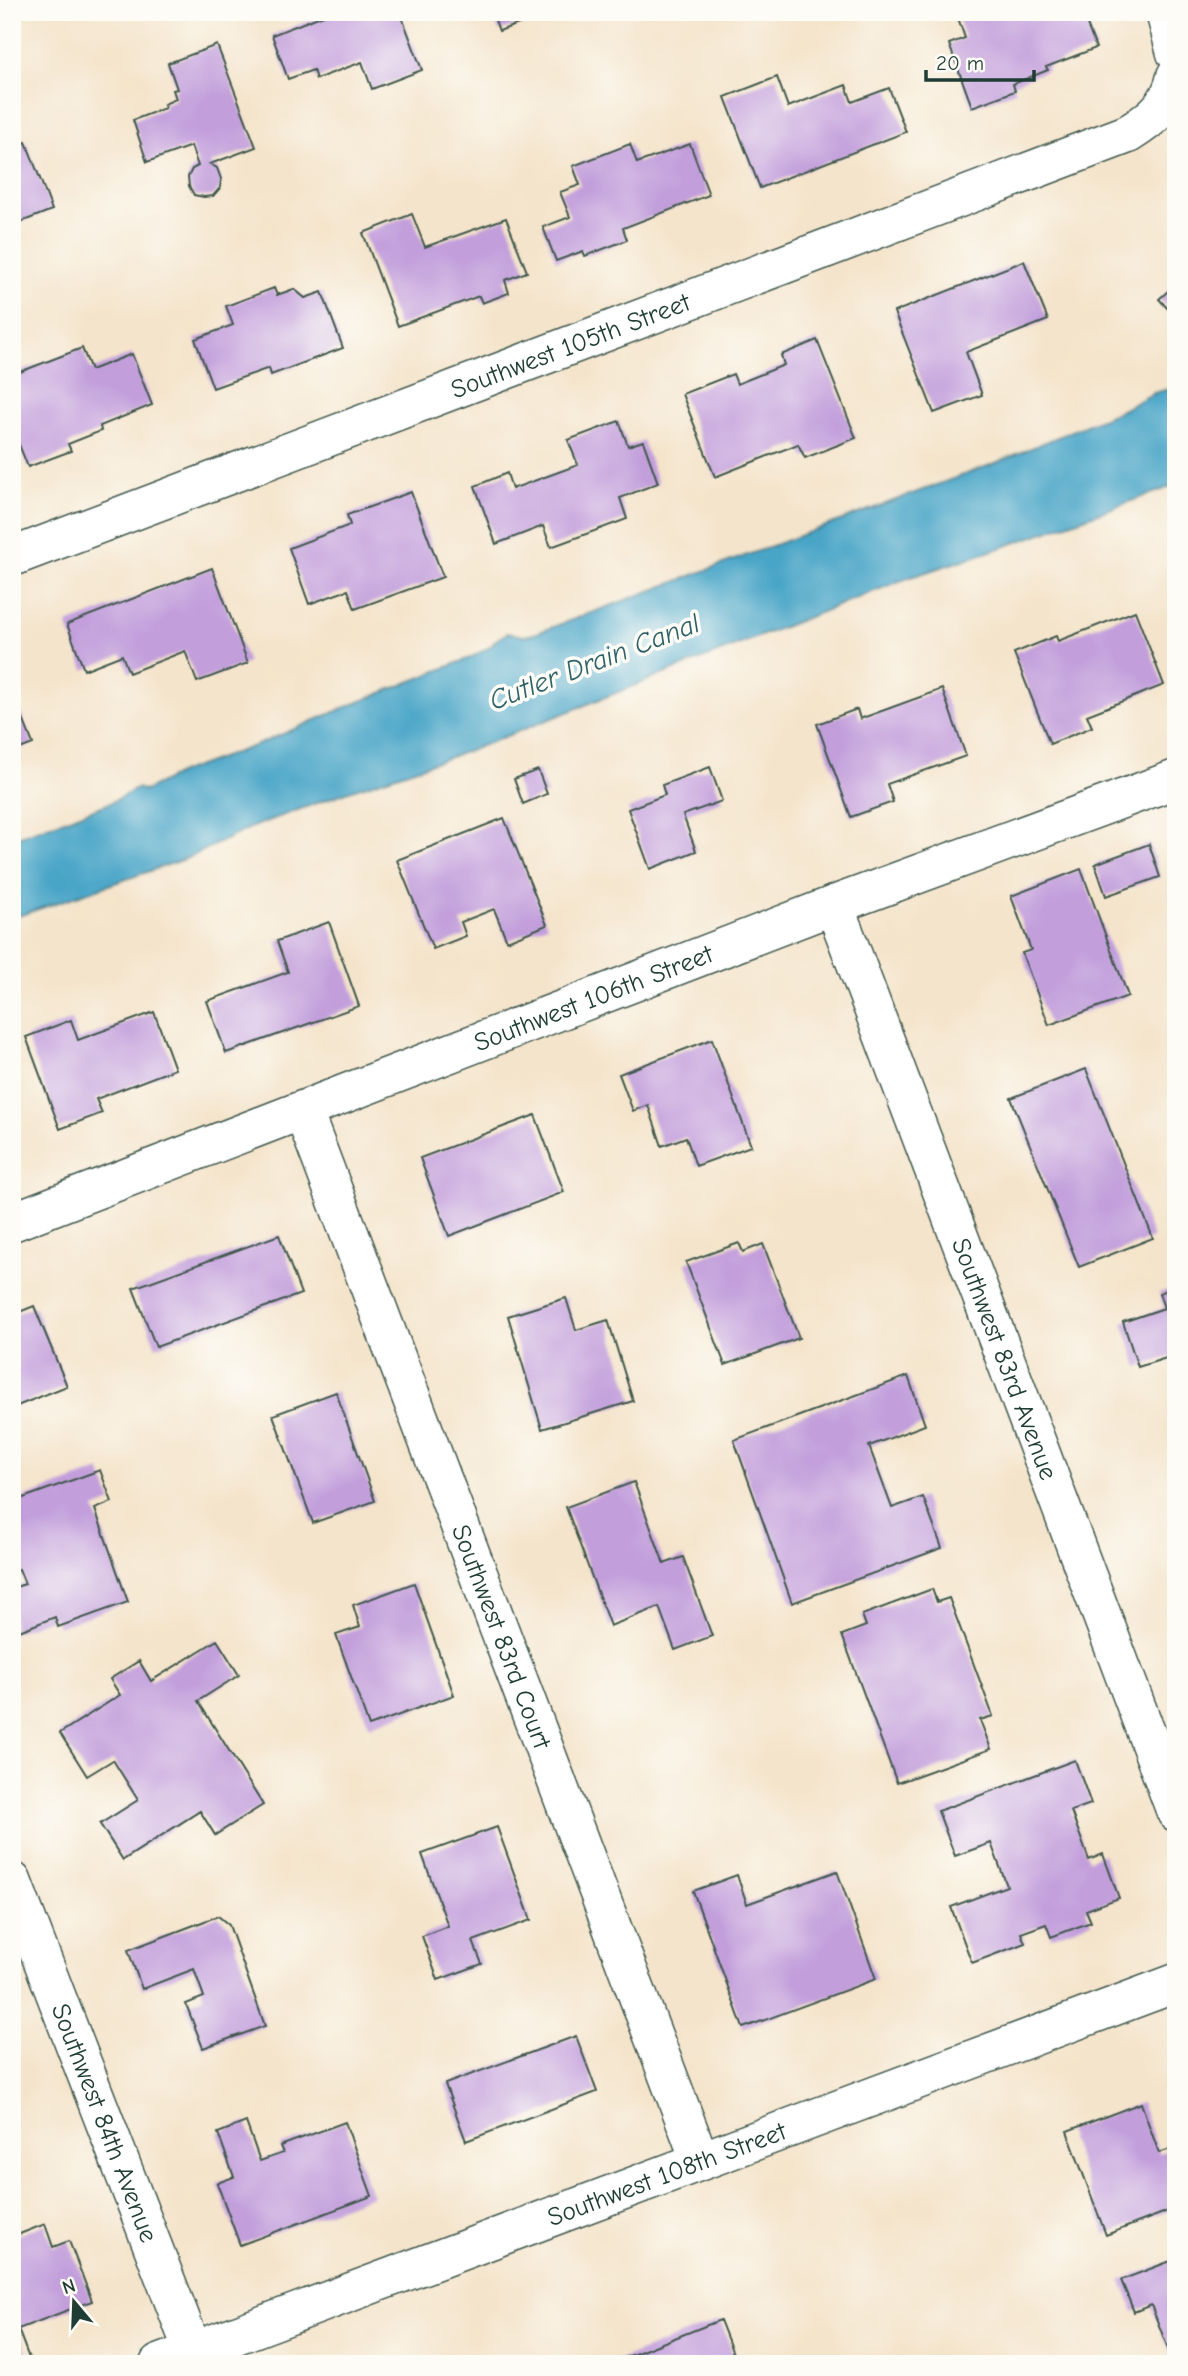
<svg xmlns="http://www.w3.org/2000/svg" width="1188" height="2376" font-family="'Comic Neue',sans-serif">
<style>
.water{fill:#48a5c7;stroke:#34717e;stroke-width:2}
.building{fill:#c29fdb}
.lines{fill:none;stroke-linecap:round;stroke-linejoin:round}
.street-casing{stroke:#3f564b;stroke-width:41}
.street{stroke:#fff;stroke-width:38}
.labels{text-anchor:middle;stroke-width:7;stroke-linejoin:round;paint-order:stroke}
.street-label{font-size:26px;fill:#1f3d34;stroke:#fdfcf7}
.water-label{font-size:28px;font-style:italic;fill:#2d6167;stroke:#fdfcf7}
</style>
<rect width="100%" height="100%" fill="#fdfcf7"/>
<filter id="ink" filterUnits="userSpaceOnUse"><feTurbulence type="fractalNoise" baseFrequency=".0143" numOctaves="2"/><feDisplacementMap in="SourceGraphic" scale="14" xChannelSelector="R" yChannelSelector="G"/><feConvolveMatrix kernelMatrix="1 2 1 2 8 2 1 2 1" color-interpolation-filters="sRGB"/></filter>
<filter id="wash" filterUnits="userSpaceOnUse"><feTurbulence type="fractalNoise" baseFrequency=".00686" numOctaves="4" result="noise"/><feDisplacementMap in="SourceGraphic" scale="28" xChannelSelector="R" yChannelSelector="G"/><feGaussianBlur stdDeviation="1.57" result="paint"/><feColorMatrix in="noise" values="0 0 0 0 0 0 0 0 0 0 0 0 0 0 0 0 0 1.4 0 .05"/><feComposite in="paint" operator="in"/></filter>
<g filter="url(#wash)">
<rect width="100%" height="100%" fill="#f4e4cb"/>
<!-- water -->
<path class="water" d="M1176,387V485L1006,546L908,578L471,750L352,790L252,827L185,859L12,918V839L110,803L138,788L145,791L182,772L257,745L346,707L470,658L491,646L496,640L507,633L524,636L534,634L993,464L1120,411L1154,393Z"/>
<g id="blocks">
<!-- building -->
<path class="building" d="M331,12H400L422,70L372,89L362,62L316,79L313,70L288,79L272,35Z
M492,12H549V13L499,31Z
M974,12H1021L1022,16L1033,12H1082L1096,48L1046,67L1048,70L1013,84L1015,91L972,107L949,44L965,38L958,18Z
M217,45L256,147L210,164L217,168L221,179L220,188L213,196L204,197L194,195L189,186L188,177L192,169L198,166L191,146L147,162L133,120L165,108L164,104L176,99L173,90L177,89L168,63Z
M777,77L788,107L846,85L852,102L889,88L906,132L760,188L725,97Z
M26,142L52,210L16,224L12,220V147Z
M630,144L637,163L690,144L709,195L623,228L627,240L585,256L583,251L556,261L543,227L570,217L560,192L580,185L573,166Z
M412,214L425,247L506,218L527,272L505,280L509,293L482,303L479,296L398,326L363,233Z
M1024,261L1048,320L966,352L982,395L934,413L894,312Z
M1176,284V318L1159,299Z
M274,288L277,295L294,289L305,298L322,292L343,348L271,375L269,368L213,388L195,339L233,325L226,306Z
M817,340L856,438L805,458L798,444L715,477L682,394L733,374L737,384L784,365L781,355Z
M82,348L91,370L132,354L152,405L100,426L101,431L68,444L71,451L28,467L12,427V375Z
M619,421L628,446L643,441L658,483L620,498L627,519L551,547L543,526L496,544L475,486L507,473L512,489L578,465L568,440Z
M411,492L443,577L355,609L348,590L309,604L289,548L350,525L347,515Z
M212,568L248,663L197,682L185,651L129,673L122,655L84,670L67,624Z
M1135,611L1164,685L1087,715L1092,727L1050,744L1014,653L1056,636L1058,641Z
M942,689L966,756L887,784L893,802L851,817L817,724L857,709L860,719Z
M12,691L33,744L12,752Z
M710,767L722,801L683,815L696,851L650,869L628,809L665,795L662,785Z
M538,770L547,794L523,804L514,779Z
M504,818L547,925L507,941L494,909L461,922L466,936L433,949L397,860Z
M1149,844L1160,877L1106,896L1095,864Z
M1081,869L1128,996L1049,1025L1022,953L1031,950L1011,896Z
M329,922L359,1006L226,1053L207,1001L288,972L277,941Z
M154,1012L175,1069L96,1099L102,1113L60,1129L26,1037L71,1020L78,1040Z
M712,1039L751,1146L696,1166L686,1137L662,1146L648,1105L633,1111L619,1074Z
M1086,1069L1153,1238L1079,1267L1011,1098Z
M535,1115L564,1192L449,1236L420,1158Z
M279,1235L301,1294L156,1347L133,1288Z
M739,1243L743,1252L763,1244L799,1338L725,1365L686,1262Z
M1176,1287V1355L1138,1367L1123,1322L1164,1308L1159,1293Z
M566,1298L576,1330L608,1320L633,1401L542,1429L508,1316Z
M34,1306L67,1386L12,1408V1315Z
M908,1376L925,1425L869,1446L892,1508L923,1497L942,1548L792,1603L734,1440Z
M336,1392L375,1501L313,1523L273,1415Z
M100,1470L112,1502L95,1509L128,1602L58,1627L55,1617L14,1633L12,1588L25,1584L19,1569L12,1572V1502Z
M634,1482L664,1564L683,1557L712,1636L675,1650L659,1607L610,1626L566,1507Z
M414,1583L454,1695L369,1726L336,1635L360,1627L353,1605Z
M932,1589L937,1602L949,1598L993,1716L980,1720L991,1749L897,1783L842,1635L866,1626L862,1615Z
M217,1640L239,1675L198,1701L263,1805L215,1835L200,1811L123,1860L100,1824L138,1800L113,1760L87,1776L60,1733L120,1695L110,1679L139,1661L151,1681Z
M1075,1760L1091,1804L1071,1811L1089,1860L1103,1854L1119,1898L1086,1910L1091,1922L1051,1937L1046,1924L1021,1933L1025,1943L972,1963L951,1907L1007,1886L991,1843L955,1856L938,1811Z
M497,1827L531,1920L473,1941L482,1964L438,1980L422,1936L448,1926L422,1854Z
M837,1871L876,1979L743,2028L693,1891L737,1875L747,1904Z
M218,1916L229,1925L265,2026L203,2048L186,2004L204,1997L194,1969L142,1989L128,1950Z
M576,2036L597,2092L466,2141L445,2084Z
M1141,2103L1159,2153L1176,2147V2208L1106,2235L1067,2131Z
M246,2122L260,2161L283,2153L280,2146L345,2122L372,2196L240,2245L217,2183L234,2177L218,2133Z
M45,2224L53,2247L69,2241L92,2301L18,2329L30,2361L12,2364V2237Z
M1176,2259V2364H1174L1151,2305L1134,2312L1121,2280Z
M720,2320L737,2364H609Z"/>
</g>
</g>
<g filter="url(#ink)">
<use href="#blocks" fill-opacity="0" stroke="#3f564b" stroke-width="2"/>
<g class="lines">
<!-- street casing -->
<g class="street-casing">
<g id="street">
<path d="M1165,12L1176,53"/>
<path id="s1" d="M12,557L1128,134C1151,120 1171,104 1176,76"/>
<path id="s2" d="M834,905L1176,1812"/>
<path id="s3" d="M303,1111L700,2160"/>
<path id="s4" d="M12,1222L834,905L1176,779"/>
<path id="s5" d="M12,1881L198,2364"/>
<path id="s6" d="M159,2364L1176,1983"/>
</g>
</g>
<!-- street -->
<use href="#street" class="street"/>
</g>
</g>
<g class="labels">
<!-- street labels -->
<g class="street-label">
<text dy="9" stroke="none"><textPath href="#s1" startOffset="597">Southwest 105th Street</textPath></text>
<text dy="9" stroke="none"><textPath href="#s4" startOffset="623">Southwest 106th Street</textPath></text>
<text dy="9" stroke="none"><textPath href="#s2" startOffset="485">Southwest 83rd Avenue</textPath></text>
<text dy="9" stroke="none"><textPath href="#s3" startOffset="562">Southwest 83rd Court</textPath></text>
<text dy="9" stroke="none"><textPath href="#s5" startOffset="259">Southwest 84th Avenue</textPath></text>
<text dy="9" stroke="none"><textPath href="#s6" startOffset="542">Southwest 108th Street</textPath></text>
</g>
<!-- water labels -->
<g class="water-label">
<text transform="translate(594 661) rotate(-21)" y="10">Cutler Drain Canal</text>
</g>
</g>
<!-- margin -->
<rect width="1188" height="2376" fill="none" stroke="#fdfcf7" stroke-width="42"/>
<!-- north arrow -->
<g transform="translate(74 2302) rotate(341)" stroke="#fdfcf7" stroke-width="5" paint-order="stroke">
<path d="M0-5L12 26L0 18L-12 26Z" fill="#1f3d34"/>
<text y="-10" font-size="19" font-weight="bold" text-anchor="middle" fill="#1f3d34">N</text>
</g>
<!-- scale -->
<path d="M926 70v10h108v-10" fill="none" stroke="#1f3d34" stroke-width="3.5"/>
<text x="936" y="70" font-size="21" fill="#1f3d34" stroke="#fdfcf7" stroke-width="5" paint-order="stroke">20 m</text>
</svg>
